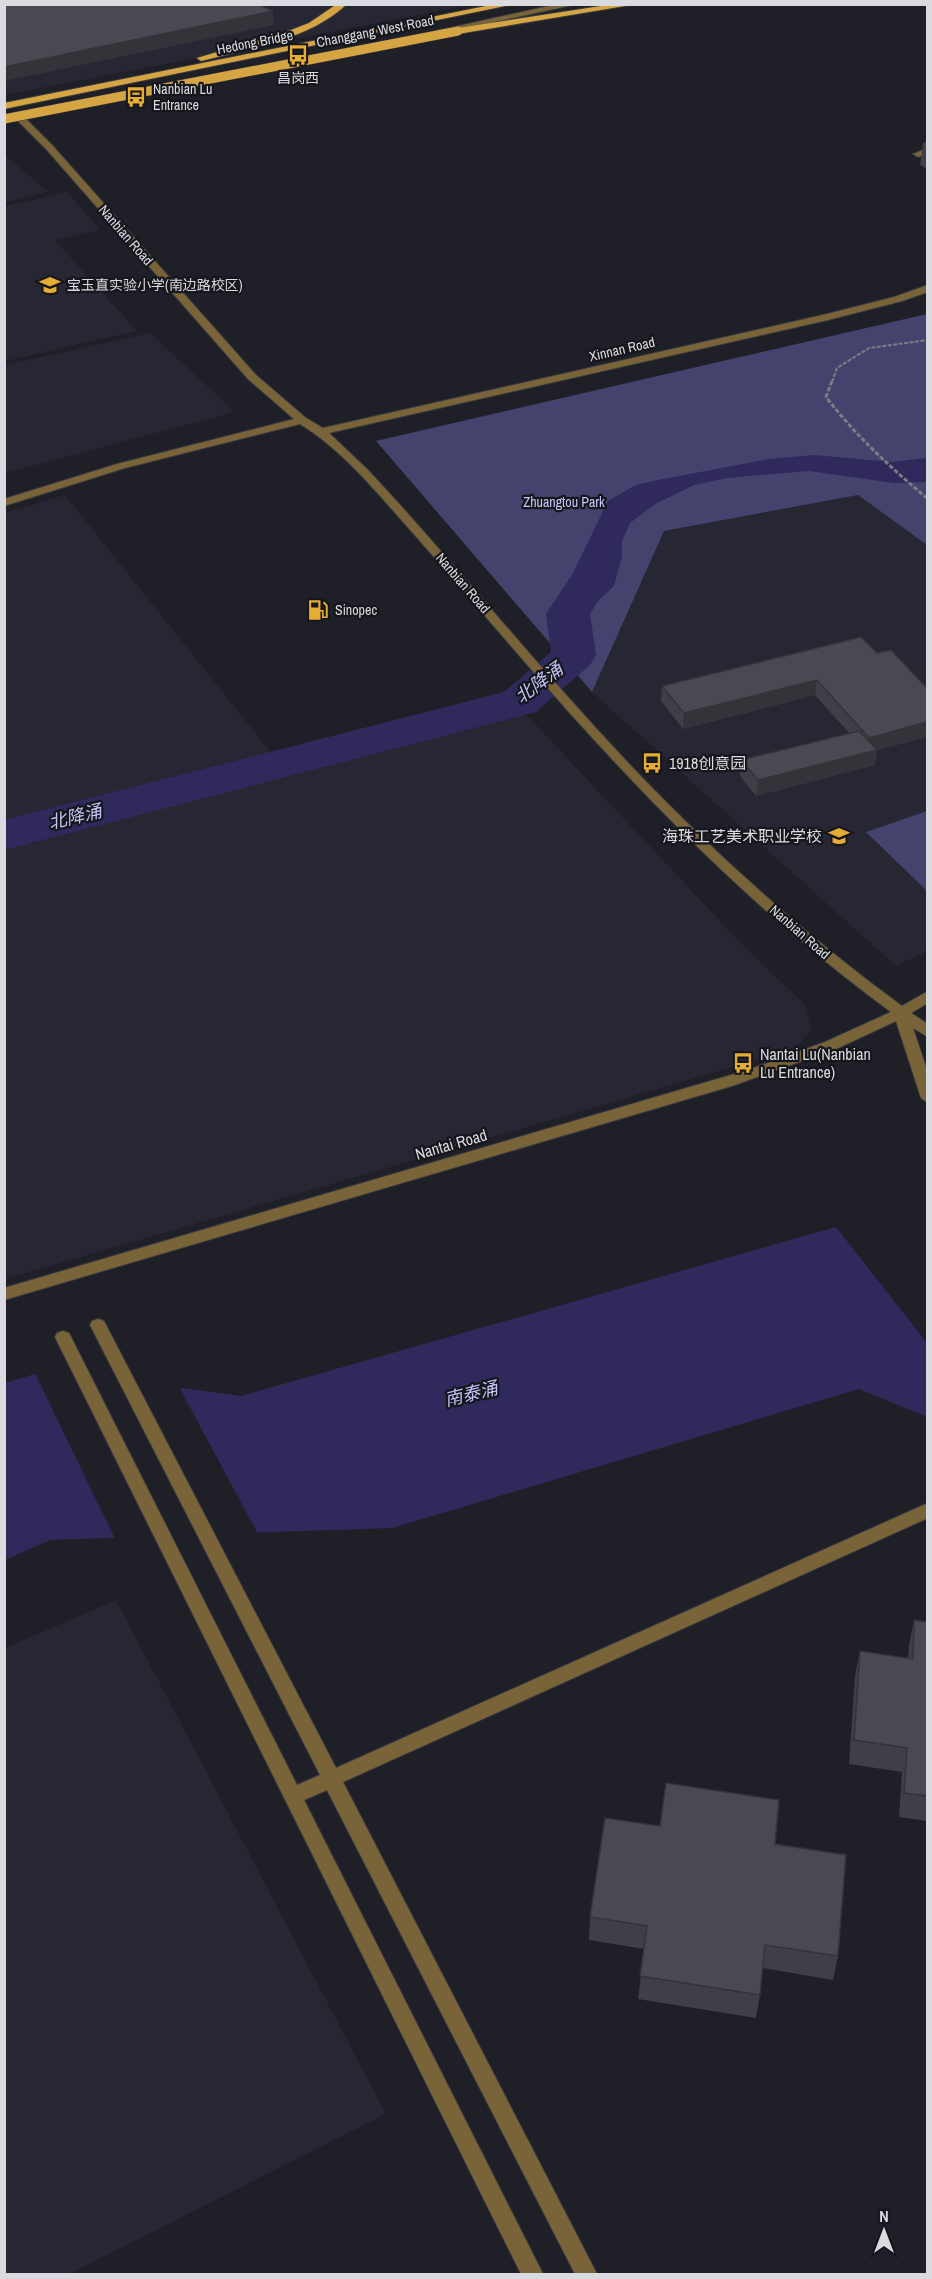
<svg xmlns="http://www.w3.org/2000/svg" width="932" height="2279" font-family="'Archivo Narrow','Noto Sans SC',sans-serif">
<style>
.built{fill:#272734}
.green{fill:#45426d}
.water{fill:#2f295c}
.pier{fill:#1f1f27}
.lines{fill:none;stroke-linecap:round;stroke-linejoin:round}
.river{fill:#2f295c;fill-rule:evenodd}
.minor-casing{stroke:#393941;stroke-width:2}
.major-casing{stroke:#393941;stroke-width:2}
.path-far1{stroke:#7c7d83;stroke-width:2;stroke-dasharray:4 1.5;stroke-linecap:butt}
.path{stroke:#7c7d83;stroke-width:3;stroke-dasharray:4.5 2;stroke-linecap:butt}
.minor{fill:#796338;fill-rule:evenodd}
.major{fill:#d5a544;fill-rule:evenodd}
.major-bridge-casing{stroke:#393941;stroke-width:10;stroke-linecap:butt}
.major-bridge{stroke:#d5a544;stroke-width:9}
.wall{fill:#3f3f47}
.shaded-wall{fill:#333339}
.building{fill:#494952;stroke:#333339;stroke-width:1.5}
.labels{text-anchor:middle;stroke-width:4.5;stroke-linejoin:round;paint-order:stroke}
.far-street-label{font-size:14px;fill:#dadbe0;stroke:#16161d}
.far-poi-label{font-size:14px;fill:#dadbe0;stroke:#16161d;text-anchor:start}
.far-park-label{font-size:14px;fill:#c7c6f9;stroke:#16161d}
.poi-label{font-size:16px;fill:#dadbe0;stroke:#16161d;text-anchor:start}
.street-label{font-size:16px;fill:#dadbe0;stroke:#16161d}
.water-label{font-size:18px;font-style:italic;fill:#c4c3f7;stroke:#16161d}
</style>
<rect width="100%" height="100%" fill="#1f1f27"/>
<!-- built -->
<path class="built" d="M5,5H470L5,95Z
M5,155L48,192L5,202Z
M67,192L100,230L55,240L137,331L5,361V206Z
M150,333L235,412L5,473V365Z
M65,495L285,770L522,710L734,936L806,1006L811,1030L795,1049L5,1279V513Z
M858,495L927,545V951L896,966L592,692L664,531Z
M116,1600L386,2114L69,2274H5V1648Z"/>
<!-- green -->
<path class="green" d="M927,314V545L858,495L664,531L592,692L376,441Z
M927,811H928L927,891L866,832Z"/>
<!-- water -->
<path class="water" d="M814,455L892,462L927,458V482L894,483L809,471L727,478L694,485L655,504L630,523L622,541V556L614,586L576,622L574,655L568,652L558,630L557,606L608,501L636,485L658,480L769,459Z
M836,1227L927,1343V1417L859,1389L392,1528L50,1540L5,1560V1383L48,1370L241,1396Z"/>
<!-- pier -->
<path class="pier" d="M48,1367L178,1385L259,1536L116,1541L34,1371Z"/>
<g class="lines">
<!-- river -->
<path class="river" d="M586,572L601,576L608,585L590,614L596,655L590,665L536,712L4,850V820L504,692L551,652L546,614L571,576Z"/>
<!-- minor casing -->
<g class="minor-casing">
<path id="minor" d="M558,4H577L440,34L436,31Z
M14,113H20L52,145L256,375L306,418L323,428L827,314L894,297L928,285V292L902,301L828,320L329,433L368,470L401,506C479,593 553,684 633,768C716,855 805,935 902,1006L928,991V1003L911,1013L928,1024V1037L913,1028L928,1073V1103L921,1098L896,1021L836,1049L732,1086L4,1300V1288L748,1070L825,1042L891,1012C753,911 635,789 524,661C484,615 445,569 405,524C373,488 341,449 300,424L125,468L4,506V499L117,464L294,419L248,379L46,149L14,117Z
M928,148V154L918,157L913,154Z
M98,1319L104,1321L106,1325L336,1768L928,1503V1518L343,1782L597,2274H575L327,1790L304,1800L543,2274H521L55,1337L57,1333L63,1331L69,1333L71,1337L297,1785L320,1775L90,1325L92,1321Z"/>
</g>
<!-- major casing -->
<g class="major-casing">
<path id="major" d="M337,4H347C309,40 250,48 201,61L197,58L291,30L309,23Z
M496,4H515L4,109V103Z
M614,4H637L458,34L454,31L458,28Z"/>
</g>
<!-- path-far1 -->
<path class="path-far1" d="M832,382L837,368L869,348L928,340"/>
<!-- path -->
<path class="path" d="M832,381L826,397C856,436 891,468 928,499"/>
<!-- minor -->
<use href="#minor" class="minor"/>
<!-- major -->
<use href="#major" class="major"/>
<!-- major-bridge casing -->
<g class="major-bridge-casing">
<path id="major-bridge" d="M4,119L458,31"/>
</g>
<!-- major-bridge -->
<use href="#major-bridge" class="major-bridge"/>
</g>
<!-- wall -->
<path class="wall" d="M927,141V169L920,165L923,143Z
M877,653L927,688V737L877,750L875,765L756,796L740,776L741,760L849,733L815,695L683,729L661,701L662,686Z
M914,1620L927,1622V1821L899,1817L902,1772L849,1764L855,1676L860,1651L908,1658L909,1645Z
M775,1844L838,1956L833,1980L763,1968L760,1995L756,2018L638,1999L644,1949L589,1940L590,1917Z"/>
<!-- shaded-wall -->
<path class="shaded-wall" d="M273,11L274,25L4,81V67Z
M817,680L815,695L683,729L684,713Z
M927,722V737L877,750L875,765L756,796L758,780L867,753L869,738Z"/>
<!-- building -->
<path class="building" d="M4,4H257L273,11L4,67Z
M861,637L877,653L891,650L927,688V722L869,738L817,680L684,713L662,686Z
M859,731L877,750L758,780L741,760Z
M914,1620L927,1622V1796L904,1793L907,1748L854,1740L860,1651L913,1659Z
M666,1783L779,1800L775,1844L846,1855L838,1956L765,1945L760,1995L640,1976L647,1926L590,1917L605,1818L660,1826Z"/>
<!-- icons -->
<defs>
<g id="bus-bare" transform="scale(1.62)"><path d="M-5-6H5V4H4V6H2V4H-2V6H-4V4H-5ZM-3.5-4V0h7V-4ZM-3.5 1.2v1.5H-2V1.2ZM2 1.2v1.5H3.5V1.2Z" fill="#e5ad35" stroke="#16161d" stroke-width="2.5" paint-order="stroke"/></g>
<g id="school-bare" transform="scale(1.62)"><path d="M0-5L7-2L0 1L-7-2ZM-4 1L0 2.5L4 1V4Q0 6-4 4Z" fill="#e5ad35" stroke="#16161d" stroke-width="2.5" paint-order="stroke"/></g>
<g id="fuel-bare" transform="scale(1.62)"><path d="M-5.5-6h7V0h2V4h1.3V-2.5L3-4.5l.8-.8L6-3V5H2.5V1h-1V6h-7ZM-4.2-4.7v3.2H.2V-4.7Z" fill="#e5ad35" stroke="#16161d" stroke-width="2.5" paint-order="stroke"/></g>
</defs>
<g fill-rule="evenodd">
<use href="#bus-bare" x="298" y="55"/>
<use href="#bus-bare" x="136" y="97"/>
<use href="#school-bare" x="50" y="285"/>
<use href="#fuel-bare" x="318" y="610"/>
<use href="#bus-bare" x="652" y="763"/>
<use href="#school-bare" x="839" y="836"/>
<use href="#bus-bare" x="743" y="1063"/>
</g>
<g class="labels">
<!-- far-street labels -->
<g class="far-street-label">
<text transform="translate(375 31) rotate(-11)" y="5">Changgang West Road</text>
<text transform="translate(255 42) rotate(-11)" y="5">Hedong Bridge</text>
<text transform="translate(126 235) rotate(49)" y="5">Nanbian Road</text>
<text transform="translate(622 349) rotate(-13)" y="5">Xinnan Road</text>
<text transform="translate(463 583) rotate(49)" y="5">Nanbian Road</text>
<text transform="translate(800 932) rotate(41)" y="5">Nanbian Road</text>
</g>
<!-- far-poi labels -->
<g class="far-poi-label">
<text x="298" y="83" text-anchor="middle">昌岗西</text>
<text x="153" y="94">Nanbian Lu<tspan x="153" dy="16">Entrance</tspan></text>
<text x="67" y="290">宝玉直实验小学(南边路校区)</text>
<text x="335" y="615">Sinopec</text>
</g>
<!-- far-park labels -->
<g class="far-park-label">
<text x="564" y="507">Zhuangtou Park</text>
</g>
<!-- poi labels -->
<g class="poi-label">
<text x="669" y="769">1918创意园</text>
<text x="822" y="842" text-anchor="end">海珠工艺美术职业学校</text>
<text x="760" y="1060">Nantai Lu(Nanbian<tspan x="760" dy="18">Lu Entrance)</tspan></text>
</g>
<!-- street labels -->
<g class="street-label">
<text transform="translate(451 1144) rotate(-16)" y="6">Nantai Road</text>
</g>
<!-- water labels -->
<g class="water-label">
<text transform="translate(539 683) rotate(-37)" y="6">北降涌</text>
<text transform="translate(75 817) rotate(-14)" y="6">北降涌</text>
<text transform="translate(471 1394) rotate(-14)" y="6">南泰涌</text>
</g>
</g>
<!-- border -->
<rect width="932" height="2279" fill="none" stroke="#dadbe0" stroke-width="12"/>
<!-- north arrow -->
<g transform="translate(884 2231)" stroke="#16161d" stroke-width="4.5" paint-order="stroke">
<path d="M0-4.5L10 22L0 15L-10 22Z" fill="#dadbe0"/>
<text y="-9" font-size="16" font-weight="bold" text-anchor="middle" fill="#dadbe0">N</text>
</g>
</svg>
